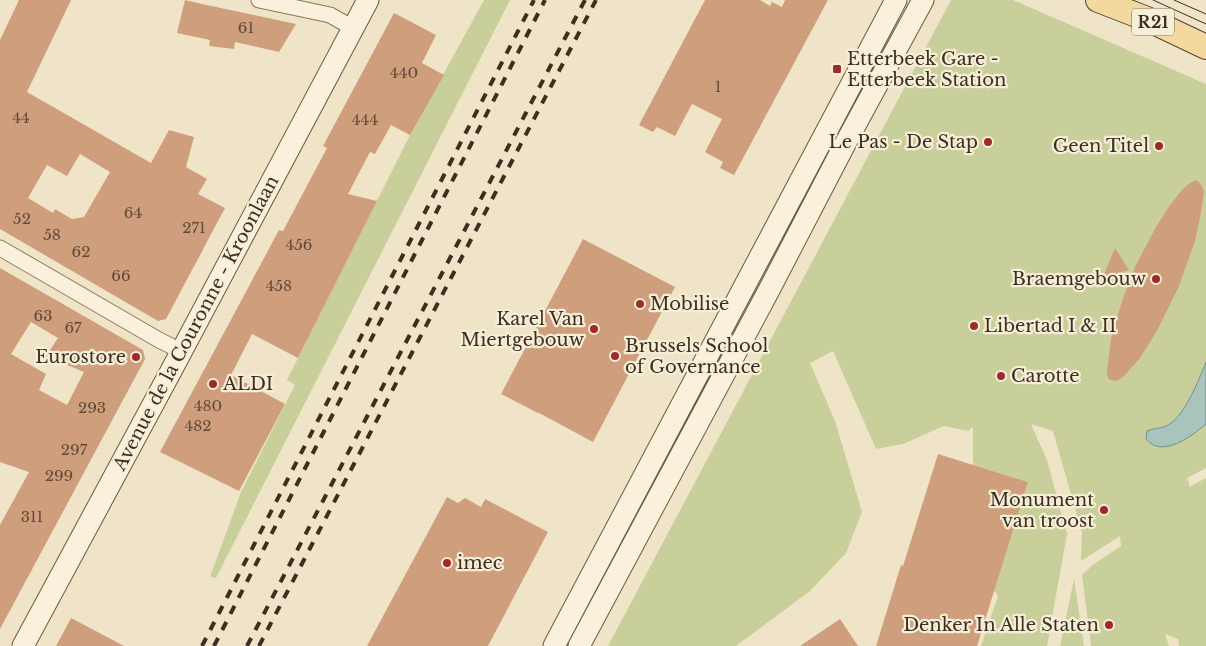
<svg xmlns="http://www.w3.org/2000/svg" width="1206" height="646" font-family="'Libre Baskerville',serif">
<style>
.green{fill:#c9cf9b}
.water{fill:#a9c4bc;stroke:#6f938a}
.building{fill:#cf9f7d;fill-rule:evenodd}
.lines{fill:none;stroke-linecap:round;stroke-linejoin:round}
.street-casing{stroke:#8d765c;stroke-width:17}
.secondary-casing{stroke:#6f573f;stroke-width:23}
.primary-casing{stroke:#5b4430;stroke-width:26}
.street{stroke:#faf1dc;stroke-width:15}
.secondary{stroke:#faf1dc;stroke-width:21}
.primary{stroke:#f3d9a0;stroke-width:24}
.tram{stroke:#3d2e20;stroke-width:1}
.rail{stroke:#3d2e20;stroke-width:4;stroke-dasharray:9 9;stroke-linecap:butt}
.poi-dot{fill:#9e2a2b;stroke:#f7eed8;stroke-width:2}
.labels{text-anchor:middle;stroke-width:4.5;stroke-linejoin:round;paint-order:stroke}
.number-label{font-size:15px;fill:#624a37}
.shield{fill:#f7eed8;stroke:#756857;stroke-width:1}
.shield-label{font-size:16px;font-weight:bold;fill:#3d2e20}
.poi-label{font-size:18px;fill:#3d2e20;stroke:#f7eed8;text-anchor:start}
.street-label{font-size:18px;fill:#3d2e20;stroke:#f7eed8}
</style>
<rect width="100%" height="100%" fill="#f0e4c8"/>
<!-- green -->
<path class="green" d="M484,0H510L216,578L210,577L241,492L295,385L287,380L410,135Z
M951,0H1013L1206,84V362C1199,378 1186,413 1171,423C1165,428 1156,428 1149,430C1145,435 1145,438 1149,443L1170,446L1195,432L1206,424V468L1187,478L1189,483V487L1206,478V646H1179L1178,639L1165,634L1169,646H1091L1082,575L1094,564L1121,546L1120,536L1081,561L1082,533L1053,431L1031,424L1047,460L1067,534L1047,646H981L998,596L994,590L1028,482L973,465V427L968,431L944,426L903,444L876,449L833,351L810,363L835,421L862,512L846,553L810,591L736,646H608Z
M895,18L902,21L848,119L845,118Z
M828,151L829,152L746,312L742,310Z
M735,321L741,324L660,478L653,475Z
M649,483L655,486L570,646H562Z
M1074,579L1084,646H1060Z"/>
<!-- water -->
<path class="water" d="M1206,362V424C1192,436 1162,459 1146,439L1147,431C1153,428 1160,429 1166,426C1184,419 1199,379 1206,362Z"/>
<!-- building -->
<path class="building" d="M19,0H71L27,92L151,163L169,130L194,137L186,167L207,179L198,194L225,208L166,319L158,321L0,229V40ZM80,154L110,172L84,217L72,219L55,209L53,213L28,198L47,165L67,176Z
M185,0L202,4L296,24L279,52L235,42L234,49L209,46L210,40L177,33Z
M705,0H760L770,6L772,2L782,7L785,0H828L734,175L720,168L723,162L705,152L722,119L692,104L675,136L657,127L653,132L639,125Z
M394,13L436,35L422,63L444,75L410,135L391,125L375,154L370,152L348,194L377,201L298,358L252,334L231,375L285,404L239,491L160,452L279,230L283,231L327,148L323,146Z
M1196,180L1201,184L1204,191L1202,207L1195,241L1179,286L1158,329L1140,358L1124,376L1117,381L1111,380L1108,378L1107,372L1111,339L1123,298L1135,267L1156,227L1170,205L1183,189L1190,183Z
M583,239L675,287L593,442L539,413H538L501,394Z
M1115,248L1129,270L1103,277Z
M0,268L143,350L145,359L0,629V525L29,472L0,462ZM31,322L58,338L46,356L84,372L67,405L39,390L46,374L11,354Z
M938,454L1028,482L977,646H876L901,565L903,566Z
M447,497L458,503L465,498L481,507L485,499L548,532L488,646H367Z
M71,618L124,646H56Z
M840,619L858,646H800Z"/>
<g class="lines">
<!-- street casing -->
<g class="street-casing">
<path id="street" d="M259,0L330,15L353,28
M0,248L159,340L181,351"/>
</g>
<!-- secondary casing -->
<g class="secondary-casing">
<path id="secondary" d="M23,646L171,371L368,0
M554,646L896,0
M579,646L769,290L845,144L923,0"/>
</g>
<!-- primary casing -->
<g class="primary-casing">
<path id="primary" d="M1098,0L1147,19L1206,47"/>
</g>
<!-- street -->
<use href="#street" class="street"/>
<!-- secondary -->
<use href="#secondary" class="secondary"/>
<!-- primary -->
<use href="#primary" class="primary"/>
<!-- tram -->
<path class="tram" d="M1153,0L1206,24
M1174,0L1206,14"/>
<!-- rail -->
<path class="rail" d="M202,646L534,0
M214,646L545,0
M247,646L585,0
M259,646L596,0"/>
</g>
<!-- markers -->
<g class="poi-dot">
<rect x="832" y="64" width="10" height="10" rx="2.5"/>
<circle cx="988" cy="142" r="5"/>
<circle cx="1159" cy="146" r="5"/>
<circle cx="1156" cy="279" r="5"/>
<circle cx="640" cy="304" r="5"/>
<circle cx="974" cy="326" r="5"/>
<circle cx="594" cy="329" r="5"/>
<circle cx="615" cy="356" r="5"/>
<circle cx="136" cy="357" r="5"/>
<circle cx="1001" cy="376" r="5"/>
<circle cx="213" cy="384" r="5"/>
<circle cx="1104" cy="510" r="5"/>
<circle cx="447" cy="563" r="5"/>
<circle cx="1109" cy="625" r="5"/>
</g>
<g class="labels">
<!-- number labels -->
<g class="number-label">
<text x="246" y="33">61</text>
<text x="404" y="78">440</text>
<text x="718" y="92">1</text>
<text x="21" y="123">44</text>
<text x="365" y="125">444</text>
<text x="133" y="218">64</text>
<text x="22" y="224">52</text>
<text x="194" y="233">271</text>
<text x="52" y="240">58</text>
<text x="299" y="250">456</text>
<text x="81" y="257">62</text>
<text x="121" y="281">66</text>
<text x="279" y="291">458</text>
<text x="43" y="321">63</text>
<text x="73" y="333">67</text>
<text x="208" y="411">480</text>
<text x="92" y="413">293</text>
<text x="198" y="431">482</text>
<text x="74" y="455">297</text>
<text x="59" y="481">299</text>
<text x="32" y="522">311</text>
</g>
<!-- shield labels -->
<rect class="shield" x="1132" y="8.5" width="42" height="27" rx="4"/>
<g class="shield-label">
<text x="1153" y="28">R21</text>
</g>
<!-- poi labels -->
<g class="poi-label">
<text x="847" y="65">Etterbeek Gare -<tspan x="847" dy="21">Etterbeek Station</tspan></text>
<text x="978" y="148" text-anchor="end">Le Pas - De Stap</text>
<text x="1149" y="152" text-anchor="end">Geen Titel</text>
<text x="1146" y="285" text-anchor="end">Braemgebouw</text>
<text x="650" y="310">Mobilise</text>
<text x="584" y="325" text-anchor="end">Karel Van<tspan x="584" dy="21">Miertgebouw</tspan></text>
<text x="984" y="332">Libertad I &amp; II</text>
<text x="625" y="352">Brussels School<tspan x="625" dy="21">of Governance</tspan></text>
<text x="126" y="363" text-anchor="end">Eurostore</text>
<text x="1011" y="382">Carotte</text>
<text x="223" y="390">ALDI</text>
<text x="1094" y="506" text-anchor="end">Monument<tspan x="1094" dy="21">van troost</tspan></text>
<text x="457" y="569">imec</text>
<text x="1099" y="631" text-anchor="end">Denker In Alle Staten</text>
</g>
<!-- street labels -->
<g class="street-label">
<text transform="translate(196 323) rotate(-62)" y="6">Avenue de la Couronne - Kroonlaan</text>
</g>
</g>
</svg>
